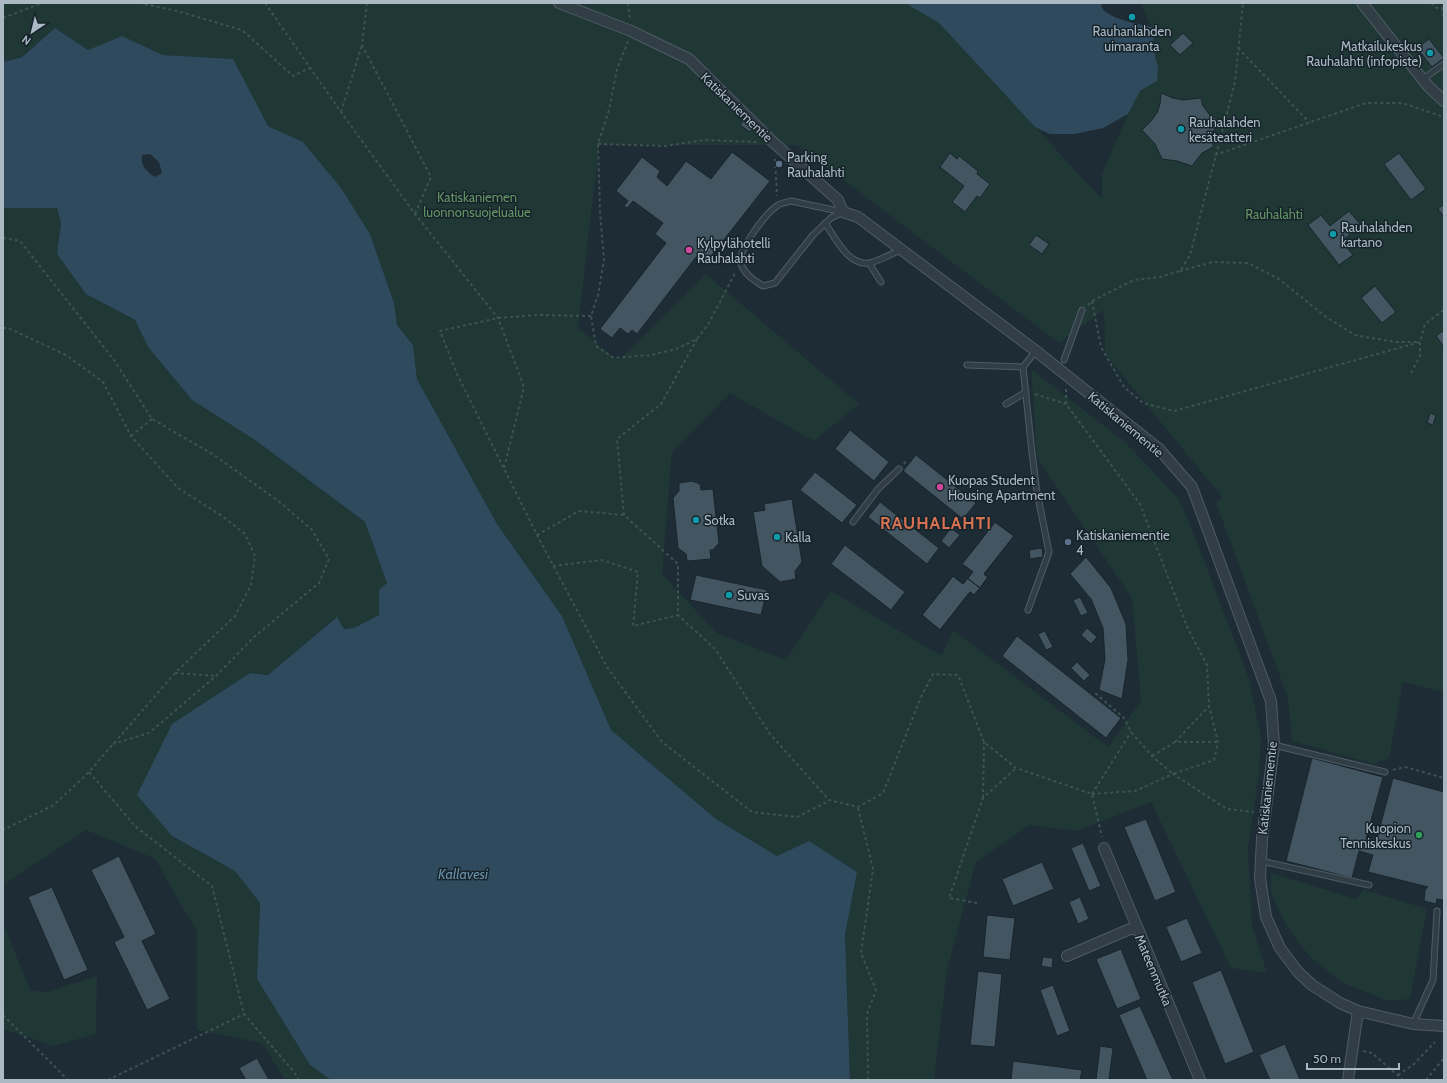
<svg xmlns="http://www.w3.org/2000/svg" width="1447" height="1083" font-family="Cabin,sans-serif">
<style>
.green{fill:#1f3735}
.water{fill:#2e4a5c;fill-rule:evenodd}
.building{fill:#435560;stroke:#19252c}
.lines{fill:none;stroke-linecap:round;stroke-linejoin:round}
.lane-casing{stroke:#4e5c65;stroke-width:7}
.street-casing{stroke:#4e5c65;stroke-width:12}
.path{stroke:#3d5352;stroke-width:2;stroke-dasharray:3 3;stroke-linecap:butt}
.lane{stroke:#313e46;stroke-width:5}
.street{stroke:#313e46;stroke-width:10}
.culture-dot{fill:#0f9aa8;stroke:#17232a;stroke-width:1.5}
.service-dot{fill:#5c6f8a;stroke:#17232a;stroke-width:1.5}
.hotel-dot{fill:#d1479c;stroke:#17232a;stroke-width:1.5}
.leisure-dot{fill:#2e9e5b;stroke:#17232a;stroke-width:1.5}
.labels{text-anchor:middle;stroke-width:3;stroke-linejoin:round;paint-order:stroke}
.poi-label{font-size:13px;fill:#aab9c4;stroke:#17232a;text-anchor:start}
.street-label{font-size:13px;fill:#aab9c4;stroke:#17232a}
.park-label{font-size:13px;fill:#629464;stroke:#17232a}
.water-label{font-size:14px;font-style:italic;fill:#6991aa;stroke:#17232a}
.district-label{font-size:17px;font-weight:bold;letter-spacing:1px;fill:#d77252;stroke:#17232a}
</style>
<rect width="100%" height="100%" fill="#1e2c36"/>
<!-- green -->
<path class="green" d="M3,3H905L939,23L1102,199V173L1128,114L1140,91L1158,67L1155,56L1152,28L1141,3H1444V692L1403,682L1389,758L1373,764L1292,741L1288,698L1216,503L1222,497L1105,354L1104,310L1059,343L797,145H599L578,328L618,361L706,274L859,404L814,441L730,393L672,452L662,574L717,633L786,660L831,591L942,656L953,630L1108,747L1141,701L1132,598L1037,458L1031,369L1126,443L1179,499L1201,552L1249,679L1261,738L1259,774L1248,848L1252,925L1267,973L1231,968L1151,802L1077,831L1030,825L976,862L947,970L934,1080H850L845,935L857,872L809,841L777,856L716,819L611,730L562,616L497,524L417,379L413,345L397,325L394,303L370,234L341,188L303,142L268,127L233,59L163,55L122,36L88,50L55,28L21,57L3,62Z
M3,208H57L61,223L57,254L86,294L135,320L148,347L192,400L255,440L365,522L387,583L379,590V615L354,628L343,629L336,617L268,675L250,673L172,836L235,871L260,903L257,979L310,1065L331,1080H285L262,1043L197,1030V932L155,859L86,830L3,885Z
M1271,873L1356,899L1365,888L1368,891L1427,909L1410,999L1388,1001L1343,983L1310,957L1285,924L1270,890Z
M3,923L30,990L47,992L97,976L96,1034L54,1046L3,1029Z"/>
<!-- water -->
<path class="water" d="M905,3H1103L1101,6C1106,19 1139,24 1152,27L1155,56L1158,67L1157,81L1140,91L1128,114L1103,128L1075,134H1050L1035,127L939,23Z
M55,28L88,50L122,36L163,55L233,59L268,126L303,142L341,188L370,234L394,303L397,325L413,345L417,379L497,524L562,616L611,730L716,819L777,856L809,841L857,872L845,935L850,1080H331L310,1065L257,979L260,903L235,871L172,836L137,795L172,724L250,673L268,675L337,617L344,629L354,628L379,615V590L387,583L365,522L255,440L192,400L148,347L135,320L86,294L57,254L61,223L57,208H3V62L22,57ZM150,154L159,162L162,173L155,177C147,172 140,165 142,155Z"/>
<!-- building -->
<path class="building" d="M1183,33L1193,43L1180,55L1170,45Z
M1429,39L1444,58L1432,67L1417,48Z
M1161,93L1173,98L1183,100L1201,98L1203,106L1209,114L1219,120L1213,132V147L1202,153L1192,166L1177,161L1162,159L1155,144L1142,130L1151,121L1157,113L1160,104Z
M744,120L754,127L750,132L740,125Z
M732,152L770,181L705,264L696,257L637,334L632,330L628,334L620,328L612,338L600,329L666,243L655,234L663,223L633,201L627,208L624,206L628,201L616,191L642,157L660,171L657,177L667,186L686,161L711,179Z
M950,153L957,159L959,156L978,171L977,174L990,184L980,198L977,196L965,212L952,202L964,186L940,167Z
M1399,153L1426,189L1411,200L1384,164Z
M1444,204V217L1438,209Z
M1349,211L1361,225L1342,241L1353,255L1339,265L1308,225L1321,215L1330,226Z
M1036,235L1049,244L1042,254L1029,245Z
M1375,286L1396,312L1382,323L1361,298Z
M1444,330V347L1436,336Z
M1430,413L1436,415L1433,425L1427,423Z
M850,430L889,462L874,481L835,449Z
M916,455L976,503L963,519L903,471Z
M815,472L857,505L842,523L800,490Z
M692,481L700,484L701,490L713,489L719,543L713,550H710L711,559L687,561L686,554L678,548L673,498L679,491V483Z
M792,499L802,562L795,571L796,579L780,582L762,566L753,512L765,510L764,504Z
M880,502L939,548L927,564L868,517Z
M995,522L1014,536L984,574L988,577L980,588L974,595L970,592L940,630L922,615L953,576L963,584L973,572L962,564Z
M995,522L1014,536L984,574L988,577L980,588L967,578L973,572L962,564Z
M951,528L960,535L949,548L941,541Z
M845,545L905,592L891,610L831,564Z
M1042,548L1043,557L1030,559L1029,550Z
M1086,557L1111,588L1126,624L1128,660L1122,699L1099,690L1105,659L1103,628L1091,599L1070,574Z
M696,575L767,590L761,615L690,600Z
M953,576L963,584L967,578L980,588L974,595L970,592L940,630L922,615Z
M1080,597L1088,613L1081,616L1073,600Z
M1087,628L1097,637L1091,644L1081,635Z
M1045,631L1053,647L1046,650L1038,634Z
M1017,636L1121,718L1106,738L1002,656Z
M1077,662L1090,675L1084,681L1071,668Z
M1312,758L1383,777L1366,839L1376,842L1393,778L1444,792V900L1437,899L1436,904L1424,901L1425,890L1428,887L1368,872L1373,855L1359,851L1352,878L1286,861Z
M1146,819L1176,892L1155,901L1124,827Z
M1083,843L1101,886L1089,891L1071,848Z
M119,856L156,934L142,941L170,999L147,1010L114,942L124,937L91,870Z
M1042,862L1054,889L1013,906L1002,879Z
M52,887L88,970L64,980L28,897Z
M1080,897L1089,919L1078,924L1069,902Z
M987,915L1015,918L1010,960L983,957Z
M1187,918L1202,953L1181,962L1166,927Z
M1121,949L1141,999L1117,1009L1096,959Z
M1043,957L1053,958L1052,968L1041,966Z
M1221,970L1254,1052L1225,1064L1192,982Z
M978,971L1002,974L995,1047L970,1045Z
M1053,985L1070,1031L1057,1036L1040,990Z
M1140,1006L1173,1080H1147L1119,1015Z
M1285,1044L1300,1080H1270L1259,1055Z
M1100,1046L1113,1048L1109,1080H1096Z
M257,1058L269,1080H246L239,1068Z
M1013,1061L1082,1070L1080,1080H1011Z"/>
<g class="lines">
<!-- lane casing -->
<g class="lane-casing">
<path id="lane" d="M1423,79L1444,64
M791,201L843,212L831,218L813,235L775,283L763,286C754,280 745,275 741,264C737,251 765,214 777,206C780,203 787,202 791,201Z
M825,223C835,237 848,266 869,263C877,262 893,253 901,250
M869,263L881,282
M1064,360L1082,310
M967,365L1023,367
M1006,404L1026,392
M853,522L878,489L899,469
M1028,610L1049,552L1037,492L1032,453L1023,367L1036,351
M1274,745L1385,772
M1261,861L1369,885
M1413,1024L1433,980L1437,911"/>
</g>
<!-- street casing -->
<g class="street-casing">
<path id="street" d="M559,3L631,31L689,59L774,143L838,200L843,212L858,217L1036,351L1159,449L1192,487L1271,701L1274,745L1262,839L1260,878L1266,917L1280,948L1298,972L1312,985L1340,1003L1358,1011L1413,1024L1444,1026
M1362,3L1428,86L1444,101
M1104,848L1138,929
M1067,956L1130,929H1138L1200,1080
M1348,1080L1358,1011"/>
</g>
<!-- path -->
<path class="path" d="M139,3L177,11L242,30L293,76L310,68
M265,3L341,112L415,214L498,318L524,387L504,468
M367,3L362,45L431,177L415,214
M628,3L630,19
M1431,3L1437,8H1444
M1442,8L1444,22
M3,18L42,3
M628,41L617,69L609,110L598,144L600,212L604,260L598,295L591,316L596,346L614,358L651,355L676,349L697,339L709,323L735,273
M1238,48L1309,122
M341,112L362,45
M598,144L665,146L705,140L756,142
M1215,155L1366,103H1402L1444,117
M775,159L777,196
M3,238L20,241L114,360L152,419L214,455L281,503L312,530L329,559L319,583L254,637L216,676L149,733L113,744
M1180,271L1213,262L1248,263L1279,279L1326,317L1355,335L1396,342H1417
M1092,301L1101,347L1124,387L1143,403L1174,411L1420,342
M1088,305L1092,301L1134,280L1160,277L1180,271L1190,255L1235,82L1243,3
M591,316L539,315L498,318L440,331L457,374L537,535L607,667L662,742L752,812L797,817L829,801
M3,328H8L66,355L103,382L131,436L178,488L222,516L245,534L255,556L251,585L235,616L175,673L89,772L54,805L3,830
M697,339L661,404L617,439L624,515L678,564V615L715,649L770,734L829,800L858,807L883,793L921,697L933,674L958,675L984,742L1016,768L1092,794L1102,837
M1411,373L1420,356V342L1425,324L1444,310
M1066,389V404L1140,504L1188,629L1207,665L1209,706L1218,742L1214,760L1173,774L1152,756L1131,732L1124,718L1094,692
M1035,394L1066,404
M131,436L152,419
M904,464L907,459
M537,535L579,511L624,515
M553,566L602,560L638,572L633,626L678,615
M175,673L216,676
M1175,742L1209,706
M1152,756L1175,742H1218
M1393,770L1405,767L1444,778
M89,772L135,826L212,886L244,1014L294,1072L299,1080
M1092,794L1135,791L1173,774L1227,809L1254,812
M1092,794L1131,732
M983,798L984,742
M858,808L873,869L861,953L876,990L867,1014L868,1080
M977,903L949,898L983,798L1016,768
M3,1015L68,1080
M1363,1051L1372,1053L1403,1080
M1398,1075L1413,1065L1435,1042
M108,1080L244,1014
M1426,1080L1444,1058"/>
<!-- lane -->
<use href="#lane" class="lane"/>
<!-- street -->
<use href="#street" class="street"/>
</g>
<!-- markers -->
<g class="culture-dot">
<circle cx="1132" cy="17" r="4"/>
<circle cx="1430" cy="53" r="4"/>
<circle cx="1181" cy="129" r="4"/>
<circle cx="1333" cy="234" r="4"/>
<circle cx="696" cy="520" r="4"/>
<circle cx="777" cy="537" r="4"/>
<circle cx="729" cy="595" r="4"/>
</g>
<g class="service-dot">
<circle cx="779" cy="164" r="4"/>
<circle cx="1068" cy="542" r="4"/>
</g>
<g class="hotel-dot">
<circle cx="689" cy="250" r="4"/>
<circle cx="940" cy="487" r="4"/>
</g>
<circle class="leisure-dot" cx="1419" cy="835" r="4"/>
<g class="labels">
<!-- poi labels -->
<g class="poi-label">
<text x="1132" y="36" text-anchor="middle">Rauhanlahden<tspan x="1132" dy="15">uimaranta</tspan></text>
<text x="1422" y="51" text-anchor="end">Matkailukeskus<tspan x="1422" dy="15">Rauhalahti (infopiste)</tspan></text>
<text x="1189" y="127">Rauhalahden<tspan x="1189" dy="15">kesäteatteri</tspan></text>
<text x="787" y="162">Parking<tspan x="787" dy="15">Rauhalahti</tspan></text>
<text x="1341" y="232">Rauhalahden<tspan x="1341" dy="15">kartano</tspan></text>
<text x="697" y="248">Kylpylähotelli<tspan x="697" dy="15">Rauhalahti</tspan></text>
<text x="948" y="485">Kuopas Student<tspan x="948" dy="15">Housing Apartment</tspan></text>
<text x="704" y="525">Sotka</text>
<text x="1076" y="540">Katiskaniementie<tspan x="1076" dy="15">4</tspan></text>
<text x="785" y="542">Kalla</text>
<text x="737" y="600">Suvas</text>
<text x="1411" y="833" text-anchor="end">Kuopion<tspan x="1411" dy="15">Tenniskeskus</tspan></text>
</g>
<!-- street labels -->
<g class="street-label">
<text transform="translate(737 107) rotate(44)" y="5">Katiskaniementie</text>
<text transform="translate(1126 424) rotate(40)" y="5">Katiskaniementie</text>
<text transform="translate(1267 788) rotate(-84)" y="5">Katiskaniementie</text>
<text transform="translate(1154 970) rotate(67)" y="5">Mateenmutka</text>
</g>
<!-- park labels -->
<g class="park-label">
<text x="477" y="202">Katiskaniemen<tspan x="477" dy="15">luonnonsuojelualue</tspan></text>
<text x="1274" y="219">Rauhalahti</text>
</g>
<!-- water labels -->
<g class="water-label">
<text x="463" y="879">Kallavesi</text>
</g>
<!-- district labels -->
<g class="district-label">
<text x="936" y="529">RAUHALAHTI</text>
</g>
</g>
<!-- border -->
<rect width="1447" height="1083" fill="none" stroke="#aab9c4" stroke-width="8"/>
<!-- north arrow -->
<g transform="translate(32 32) rotate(215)" stroke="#17232a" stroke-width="3" paint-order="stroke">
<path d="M0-3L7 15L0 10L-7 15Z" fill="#aab9c4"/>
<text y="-6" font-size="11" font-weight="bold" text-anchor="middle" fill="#aab9c4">N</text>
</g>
<!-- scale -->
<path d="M1307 1063v6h92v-6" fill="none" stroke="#aab9c4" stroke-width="2"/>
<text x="1313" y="1063" font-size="12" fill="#aab9c4" stroke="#17232a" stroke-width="3" paint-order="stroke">50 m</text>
</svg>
